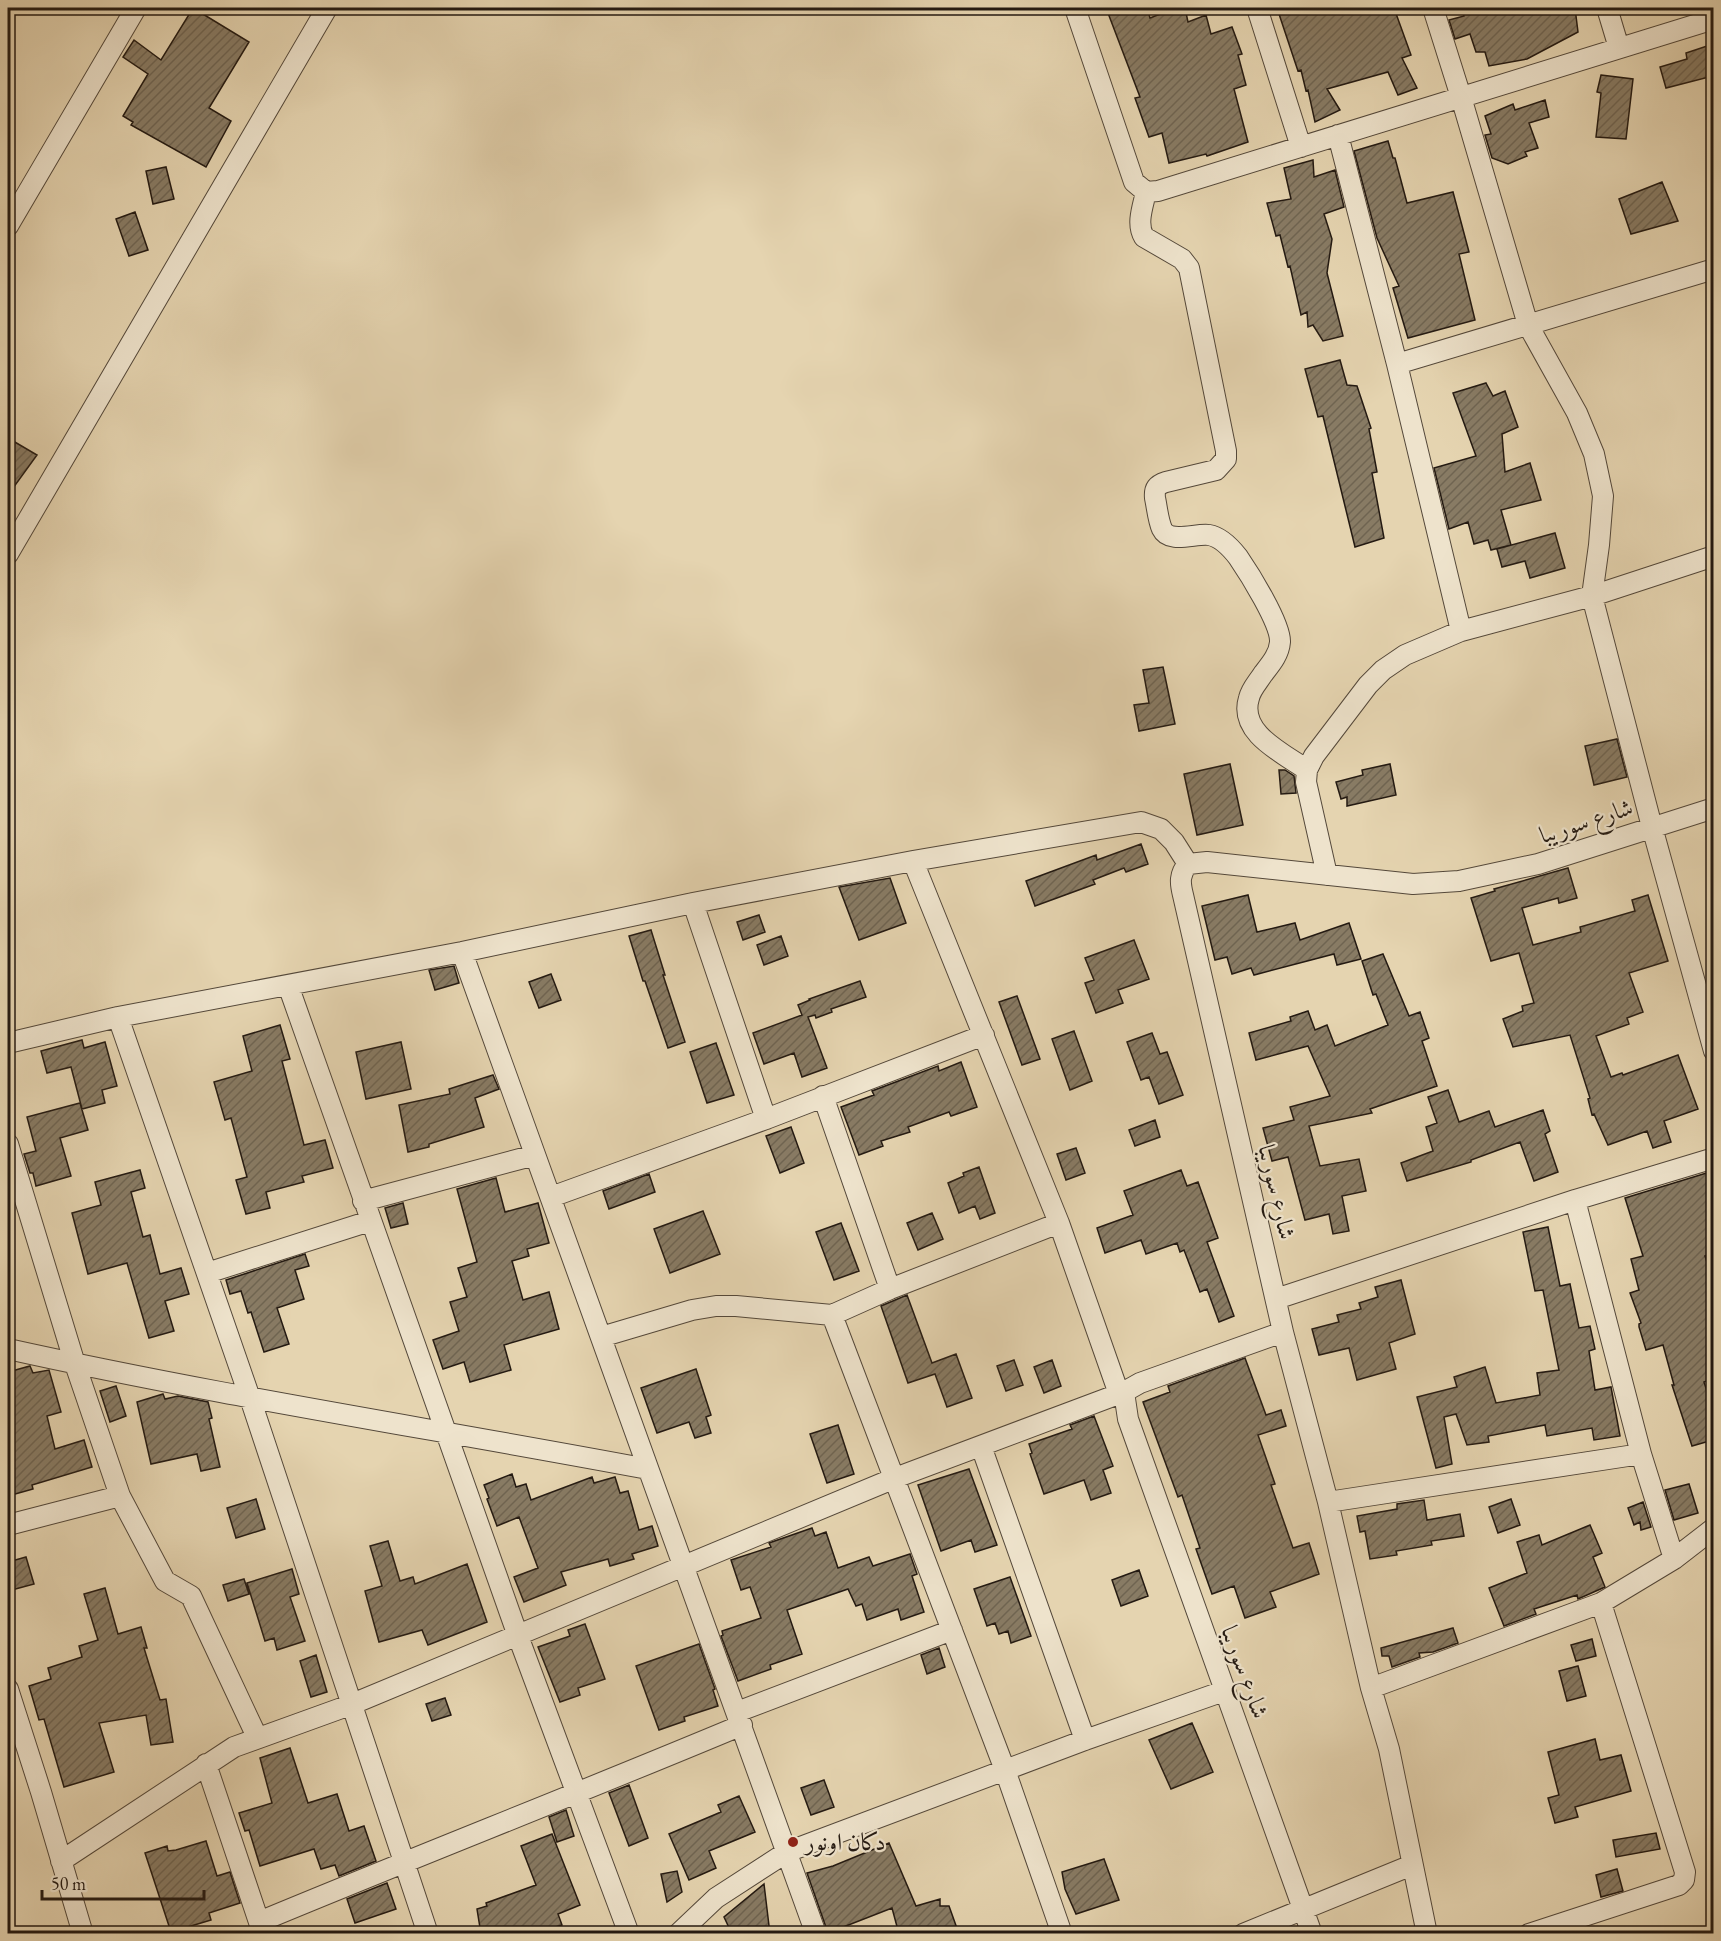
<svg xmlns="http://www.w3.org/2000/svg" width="1721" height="1941" font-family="'EB Garamond',Amiri,serif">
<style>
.building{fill:url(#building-hatch);stroke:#241a12;stroke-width:1.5}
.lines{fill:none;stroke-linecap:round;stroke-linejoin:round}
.minor-casing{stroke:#54483a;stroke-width:22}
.minor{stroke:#eee3cc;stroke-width:20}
.poi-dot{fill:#8f2418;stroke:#eee3cc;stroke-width:2}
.labels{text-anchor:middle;stroke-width:4.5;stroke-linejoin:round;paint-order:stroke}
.street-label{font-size:24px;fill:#241a12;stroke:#eee3cc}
.poi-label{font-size:24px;fill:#241a12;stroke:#eee3cc;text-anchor:start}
</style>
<defs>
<pattern id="building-hatch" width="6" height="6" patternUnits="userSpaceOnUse" patternTransform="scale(1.5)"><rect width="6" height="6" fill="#887b64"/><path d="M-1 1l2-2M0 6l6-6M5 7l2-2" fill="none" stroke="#6f6451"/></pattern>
</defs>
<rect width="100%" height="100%" fill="#e5d4b0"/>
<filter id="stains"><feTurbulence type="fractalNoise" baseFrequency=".00333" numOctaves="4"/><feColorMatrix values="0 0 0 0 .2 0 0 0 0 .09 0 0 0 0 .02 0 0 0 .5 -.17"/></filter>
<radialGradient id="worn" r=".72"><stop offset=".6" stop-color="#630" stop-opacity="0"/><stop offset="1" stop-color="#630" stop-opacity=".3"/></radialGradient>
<!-- building -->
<path class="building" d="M193,8L249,42L209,108L231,121L206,167L131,125L133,122L123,116L148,74L123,57L134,40L161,60Z
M1131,8H1147L1150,18L1176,8H1185L1188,22L1206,15L1211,34L1232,27L1242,54L1238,55L1246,85L1234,89L1248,142L1207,156L1206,154L1169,163L1162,133L1149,137L1135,98L1140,97L1108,13Z
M1277,8H1394L1411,55L1402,58L1417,88L1398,95L1388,72L1327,89L1340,110L1315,122L1308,90L1306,91L1301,70L1298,71Z
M1462,8H1575L1578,32L1527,59L1489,66L1485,52H1476L1470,34L1455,39L1449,20L1464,16Z
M1713,44V76L1666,88L1660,67L1687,59L1686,53Z
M1601,75L1633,79L1626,139L1596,137L1601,93L1597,92Z
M1545,100L1549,117L1529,123L1538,148L1525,152L1527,156L1508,164L1492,158L1485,135L1491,134L1485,116L1513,104L1515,110Z
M1388,141L1393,158H1395L1407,203L1453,192L1469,252L1459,254L1475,320L1408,338L1393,288L1399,286L1377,238L1354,151Z
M1313,160L1314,177L1335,170L1344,207L1324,214L1332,239L1327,273L1343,336L1323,341L1313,325L1308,327L1307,312L1301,315L1290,266L1288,267L1280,235L1276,236L1267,203L1291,199L1284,168Z
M166,167L174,199L153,204L146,171Z
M1662,182L1678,221L1631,234L1619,199Z
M135,212L148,250L129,256L116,219Z
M1340,360L1347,385L1357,386L1371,428L1369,429L1377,472L1372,473L1384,538L1355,547L1323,416L1318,417L1305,369Z
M1486,383L1493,396L1505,391L1518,427L1502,434L1505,472L1530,463L1541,500L1501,510L1511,545L1491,550L1488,540L1474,544L1468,522L1449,529L1434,468L1476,456L1453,393Z
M8,438L37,455L8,495Z
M1555,533L1565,568L1530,578L1525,561L1502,567L1497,549Z
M1163,667L1175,724L1139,731L1134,705L1149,703L1143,670Z
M1617,739L1627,777L1594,785L1585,746Z
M1230,764L1243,825L1197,835L1184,774Z
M1390,764L1396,795L1347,806V797L1341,799L1336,782L1363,775L1362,770Z
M1279,770H1285L1294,776L1296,793L1281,794Z
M1141,844L1148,864L1126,872L1124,868L1093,880L1095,884L1035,906L1026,881L1096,855L1097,860Z
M1568,868L1577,898L1559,903L1558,898L1522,908L1533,945L1581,932L1580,927L1635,911L1632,900L1648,895L1668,961L1629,973L1643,1012L1627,1018L1629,1024L1596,1036L1611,1077L1622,1073L1623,1075L1678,1055L1698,1109L1664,1121L1671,1142L1653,1148L1647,1131L1608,1145L1594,1114L1592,1115L1588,1099L1590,1098L1570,1035L1513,1047L1503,1019L1523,1011L1522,1006L1534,1003L1519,953L1491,961L1471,898L1495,891L1494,889Z
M890,878L906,923L859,940L839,887Z
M1248,895L1257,932L1295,923L1300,940L1349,923L1361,959L1337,965L1334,954L1254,975L1251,968L1232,974L1227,957L1215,960L1202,906Z
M759,915L765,932L743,940L737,922Z
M651,930L665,975H663L685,1042L668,1048L645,981H643L629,936Z
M781,936L788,956L764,965L757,945Z
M1134,940L1149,979L1118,990L1123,1003L1096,1013L1085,983L1094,980L1085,958Z
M1383,954L1409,1016L1420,1012L1429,1038L1422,1041L1437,1086L1370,1109L1372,1113L1309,1126L1320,1166L1359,1159L1366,1191L1342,1196L1349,1231L1333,1234L1329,1214L1305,1220L1288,1157L1272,1161L1263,1128L1294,1120L1290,1107L1330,1096L1308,1046L1256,1060L1249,1033L1291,1021L1290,1017L1308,1011L1315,1030L1327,1025L1335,1046L1388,1025L1376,994L1373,995L1362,961Z
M454,966L459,983L435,990L429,970Z
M551,974L561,1000L539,1008L529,982Z
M860,981L866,997L831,1009L832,1012L816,1018L815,1015L808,1017L827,1068L802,1077L794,1053L764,1064L753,1033L802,1015L798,1005L810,1000L809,999Z
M1017,996L1040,1059L1022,1065L999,1002Z
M280,1025L290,1059L282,1061L304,1145L325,1140L333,1168L302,1176L304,1182L266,1192L270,1208L246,1214L236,1180L247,1177L231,1118L225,1120L214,1082L252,1071L243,1036Z
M1074,1031L1092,1081L1070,1090L1052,1039Z
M1152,1033L1160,1054L1167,1052L1183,1095L1159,1104L1149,1077L1141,1080L1127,1042Z
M82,1040L84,1048L105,1042L117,1086L102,1090L105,1103L82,1109L71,1067L47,1073L41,1051Z
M401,1042L411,1089L366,1099L356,1052Z
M716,1043L734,1095L707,1103L690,1052Z
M961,1062L977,1107L951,1116L949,1112L908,1127L910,1132L881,1141L883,1146L859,1155L841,1107L874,1095L872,1091L938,1066L939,1071Z
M493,1075L499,1089L475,1098L484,1127L429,1144V1147L408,1152L399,1105L450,1094L449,1089Z
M1448,1090L1459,1122L1489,1111L1495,1127L1543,1110L1550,1131L1545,1134L1558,1172L1534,1181L1520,1142L1471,1160V1162L1407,1181L1401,1163L1433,1151L1426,1127L1437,1123L1428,1097Z
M80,1103L88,1130L60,1138L71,1176L36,1186L33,1173H30L24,1154L36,1151L27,1117Z
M1155,1120L1160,1137L1135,1146L1129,1130Z
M791,1127L804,1163L780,1173L766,1136Z
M1076,1148L1085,1173L1066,1180L1057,1154Z
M979,1167L995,1213L980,1219L975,1206L959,1213L948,1183L964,1176L963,1173Z
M140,1170L145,1188L131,1192L143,1237L150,1235L160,1274L181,1268L189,1294L165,1301L174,1331L149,1338L127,1263L88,1274L72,1213L101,1205L95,1182Z
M1181,1170L1187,1186L1198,1182L1218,1238L1207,1242L1234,1316L1219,1322L1207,1289L1200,1292L1184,1250L1180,1252L1177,1243L1146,1254L1141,1240L1105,1253L1097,1228L1133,1215L1124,1191Z
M1713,1171V1253L1705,1256L1713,1282V1379L1704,1382L1713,1410V1440L1692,1446L1672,1385H1674L1663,1345L1646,1350L1639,1327V1324L1641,1323L1630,1293L1639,1290L1631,1259L1643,1256L1625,1198Z
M649,1174L655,1192L609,1209L603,1191Z
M496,1178L505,1212L538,1203L549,1243L527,1249L529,1256L512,1261L523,1300L549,1292L559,1329L504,1345L511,1370L470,1382L464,1362L443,1369L433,1340L459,1331L450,1302L467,1297L458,1268L477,1262L457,1189Z
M403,1203L408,1224L391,1228L385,1208Z
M703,1211L720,1254L670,1273L654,1229Z
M932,1213L943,1239L918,1250L907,1223Z
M841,1223L859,1271L834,1280L816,1232Z
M1548,1227L1560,1286L1570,1284L1579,1328L1590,1326L1595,1349L1589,1351L1595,1390L1611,1387L1620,1436L1594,1440L1592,1428L1547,1436L1545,1425L1488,1436L1489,1442L1467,1445L1456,1414L1444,1417L1452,1464L1436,1468L1417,1397L1457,1387L1454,1377L1485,1367L1496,1403L1540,1395L1537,1373L1559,1370L1543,1290L1535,1291L1523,1232Z
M305,1254L309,1266L295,1270L304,1299L277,1308L289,1344L264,1352L251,1312L248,1313L241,1291L230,1294L226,1280Z
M1401,1280L1415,1334L1389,1343L1396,1369L1357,1380L1349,1348L1319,1355L1312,1329L1339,1322L1337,1315L1361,1309L1359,1303L1378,1297L1375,1287Z
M907,1295L932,1363L956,1354L972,1398L947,1407L935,1374L908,1383L881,1306Z
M1245,1358L1266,1415L1281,1410L1286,1426L1258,1435L1275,1484L1271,1485L1293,1548L1309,1543L1319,1574L1270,1592L1276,1607L1245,1618L1234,1586L1212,1594L1196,1549L1200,1548L1182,1495L1178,1497L1143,1402L1170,1392L1168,1386Z
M1014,1360L1023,1385L1006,1391L997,1366Z
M1052,1360L1061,1386L1044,1393L1034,1367Z
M30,1366L33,1373L49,1370L61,1412L47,1416L55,1449L84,1440L92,1467L32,1485L33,1489L8,1496V1372Z
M696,1369L711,1415L706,1417L711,1433L695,1438L689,1422L657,1433L641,1388Z
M116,1386L126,1416L110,1422L100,1391Z
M163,1394L165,1399L178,1396L208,1402L212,1418L209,1419L220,1467L201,1471L197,1454L151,1464L137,1402Z
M1094,1416L1113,1466L1103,1470L1111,1493L1091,1500L1084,1480L1044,1494L1030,1454L1032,1453L1029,1444L1072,1429L1070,1425Z
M838,1425L854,1474L827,1483L810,1434Z
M969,1469L997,1545L975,1552L971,1540L941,1551L918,1485Z
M512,1474L516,1487L526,1484L531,1500L592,1477L594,1483L615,1477L620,1493L628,1491L639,1530L652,1526L658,1546L632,1554L634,1559L610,1566L608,1559L561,1572L566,1585L524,1602L514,1577L538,1568L519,1517L497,1526L487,1499L489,1498L484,1485Z
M1689,1484L1698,1513L1674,1520L1665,1490Z
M256,1499L265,1529L236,1538L227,1508Z
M1511,1499L1520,1525L1498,1533L1489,1507Z
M1424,1500L1427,1520L1460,1514L1464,1536L1431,1541L1432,1545L1396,1551L1397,1555L1370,1559L1365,1531L1360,1532L1357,1516L1397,1509V1504Z
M1643,1502L1651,1527L1641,1530L1640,1522L1634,1525L1628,1508Z
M1590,1525L1602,1553L1593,1557L1605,1587L1578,1599L1577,1595L1534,1609L1536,1614L1504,1626L1489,1588L1527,1573L1517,1542L1539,1535L1542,1545Z
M812,1528L815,1536L826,1532L838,1568L869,1557L873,1566L910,1554L917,1574L912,1576L924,1612L901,1620L898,1609L867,1620L862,1604L856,1606L848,1589L787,1610L802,1654L770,1665L771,1669L738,1681L721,1636L723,1635L722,1631L761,1618L750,1587L741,1590L731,1560L771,1547L769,1543Z
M388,1541L400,1581L413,1577L415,1584L467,1564L487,1622L428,1645L422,1630L379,1642L365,1591L382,1586L370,1546Z
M26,1557L34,1584L8,1591V1562Z
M292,1569L299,1594L290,1597L305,1641L277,1650L274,1638L265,1641L247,1583Z
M1139,1570L1148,1596L1121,1606L1112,1580Z
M1010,1577L1031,1636L1011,1643L1008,1631L999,1634L995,1623L987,1626L974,1589Z
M244,1579L249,1594L228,1601L223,1585Z
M105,1588L118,1634L141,1627L147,1648H144L160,1700L166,1699L173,1742L151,1745L146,1715L99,1723L114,1772L64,1787L44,1719L39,1720L29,1686L51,1679L48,1668L82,1657L79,1646L98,1640L84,1594Z
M585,1624L605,1679L578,1688L580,1695L560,1702L538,1647L570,1636L568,1630Z
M1453,1628L1458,1643L1433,1652L1419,1653L1420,1657L1392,1667L1389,1656H1382L1381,1648Z
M1592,1639L1596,1656L1576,1661L1571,1645Z
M699,1644L715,1689L713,1690L718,1706L684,1717L685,1721L659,1730L636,1666Z
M939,1648L945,1667L927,1674L921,1655Z
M316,1655L327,1692L311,1697L300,1661Z
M1578,1666L1586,1696L1567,1701L1559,1671Z
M445,1698L451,1715L432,1721L426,1704Z
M1192,1723L1213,1772L1171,1789L1149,1740Z
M1595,1739L1600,1760L1621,1755L1631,1791L1575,1807L1578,1817L1555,1823L1548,1798L1559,1795L1548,1752Z
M290,1748L308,1803L337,1794L349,1831L364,1826L376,1861L339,1876L335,1865L321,1869L314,1849L260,1866L249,1830L245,1831L239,1813L272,1803L260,1758Z
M824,1780L834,1807L811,1815L801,1788Z
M629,1785L648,1838L629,1846L609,1793Z
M739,1796L755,1832L709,1851L716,1868L689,1880L669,1834L721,1812L718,1805Z
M566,1810L574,1836L557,1842L549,1817Z
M1656,1833L1660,1849L1616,1857L1613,1840Z
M552,1834L580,1905L558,1914L562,1925L552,1928L554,1934H481L477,1909L487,1906L486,1903L536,1885L521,1846Z
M206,1841L217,1876L230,1872L240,1903L209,1913L211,1920L171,1932L145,1853L167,1846L168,1851L176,1850Z
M889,1843L916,1906L940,1899V1906H949L959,1934H899L892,1908L828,1933L807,1873L833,1866Z
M1104,1859L1119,1900L1076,1914L1065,1889L1062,1872Z
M1617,1869L1623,1891L1601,1897L1596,1875Z
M677,1871L682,1892L667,1902L661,1874Z
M387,1883L396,1909L355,1923L347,1899Z
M764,1884L770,1934H732L724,1917Z"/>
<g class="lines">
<!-- minor casing -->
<g class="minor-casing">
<path id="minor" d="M1075,8L1134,182L1146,192L1158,191L1714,19
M1257,8L1301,147
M1433,8L1461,97L1528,325L1577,413L1594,454L1603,496L1599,545L1592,596L1652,827L1714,1051
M1607,8L1619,48
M1338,135L1397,364L1461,631
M1146,192C1143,206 1136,224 1144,237L1182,259L1189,268L1226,451V459L1216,470L1166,482C1157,485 1154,488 1155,498C1157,507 1158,520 1162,529C1169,544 1196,533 1209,535C1221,537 1231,548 1238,557C1249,573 1281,624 1280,642C1279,655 1270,665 1263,674C1258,682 1251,689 1249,698C1238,733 1283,753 1307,770
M8,226L136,8
M1397,364L1714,269
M8,554L327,8
M913,861L1059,1223L1119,1394
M1327,875L1306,782L1307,770L1314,756L1368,685L1383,670L1405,655L1461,631L1592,596L1714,556
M693,903L766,1119
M462,952L816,1934
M288,985L518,1636L629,1934
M118,1017L250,1398L428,1934
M8,1043L118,1017L462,952L693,903L913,861L1141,822L1161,829L1174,842L1188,864
M823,1096L890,1289
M8,1144L75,1364L120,1496L165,1581L191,1596L257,1737
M551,1197L766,1119L984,1035
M1575,1200L1641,1454L1674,1559
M363,1201L535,1155
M207,1273L370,1221
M1276,1299L1575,1200L1714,1158
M832,1315L1005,1770L1062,1934
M1283,1332L1328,1502L1371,1688L1389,1749L1427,1934
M601,1337L692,1310L716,1306H736L832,1315L890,1289L1059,1223
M8,1349C220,1396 435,1429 648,1469
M981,1446L1085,1740
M1328,1502L1641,1454
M8,1525L120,1496
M1371,1688L1601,1603L1674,1559L1714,1528
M8,1689L41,1792L83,1934
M737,1712L952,1630
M206,1764L263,1934
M61,1861L234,1747L350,1705L895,1478L1124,1392
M259,1922C420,1855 582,1792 742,1725
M678,1934L716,1898L787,1852L1085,1740L1224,1691
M1243,1934L1412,1865
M1312,1934L1128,1419L1124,1392L1140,1383L1283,1332L1183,895C1180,883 1179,874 1188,864L1207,862L1413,884L1459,881L1538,864L1714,808
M1529,1934L1679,1885L1684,1880L1685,1872L1601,1603"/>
</g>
<!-- minor -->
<use href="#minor" class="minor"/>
</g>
<!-- markers -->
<circle class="poi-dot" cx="793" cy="1842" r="6"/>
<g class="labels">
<!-- street labels -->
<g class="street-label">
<text transform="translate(1586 821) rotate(-18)" y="8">شارع سوريبا</text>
<text transform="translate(1277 1192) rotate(77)" y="8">شارع سوريبا</text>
<text transform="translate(1245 1672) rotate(70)" y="8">شارع سوريبا</text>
</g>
<!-- poi labels -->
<g class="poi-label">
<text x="805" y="1850">دكان اونور</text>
</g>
</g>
<!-- margin -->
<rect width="1721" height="1941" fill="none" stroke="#e5d4b0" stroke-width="30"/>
<rect x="9" y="9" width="1703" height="1923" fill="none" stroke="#241a12" stroke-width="3"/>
<rect x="15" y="15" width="1691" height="1911" fill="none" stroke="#241a12" stroke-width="1.5"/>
<!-- scale -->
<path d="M42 1890v9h162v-9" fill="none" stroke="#241a12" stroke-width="3"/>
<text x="51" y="1890" font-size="18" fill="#241a12" stroke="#eee3cc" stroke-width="4.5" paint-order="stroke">50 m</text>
<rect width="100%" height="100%" filter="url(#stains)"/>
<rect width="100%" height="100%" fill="url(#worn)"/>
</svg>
